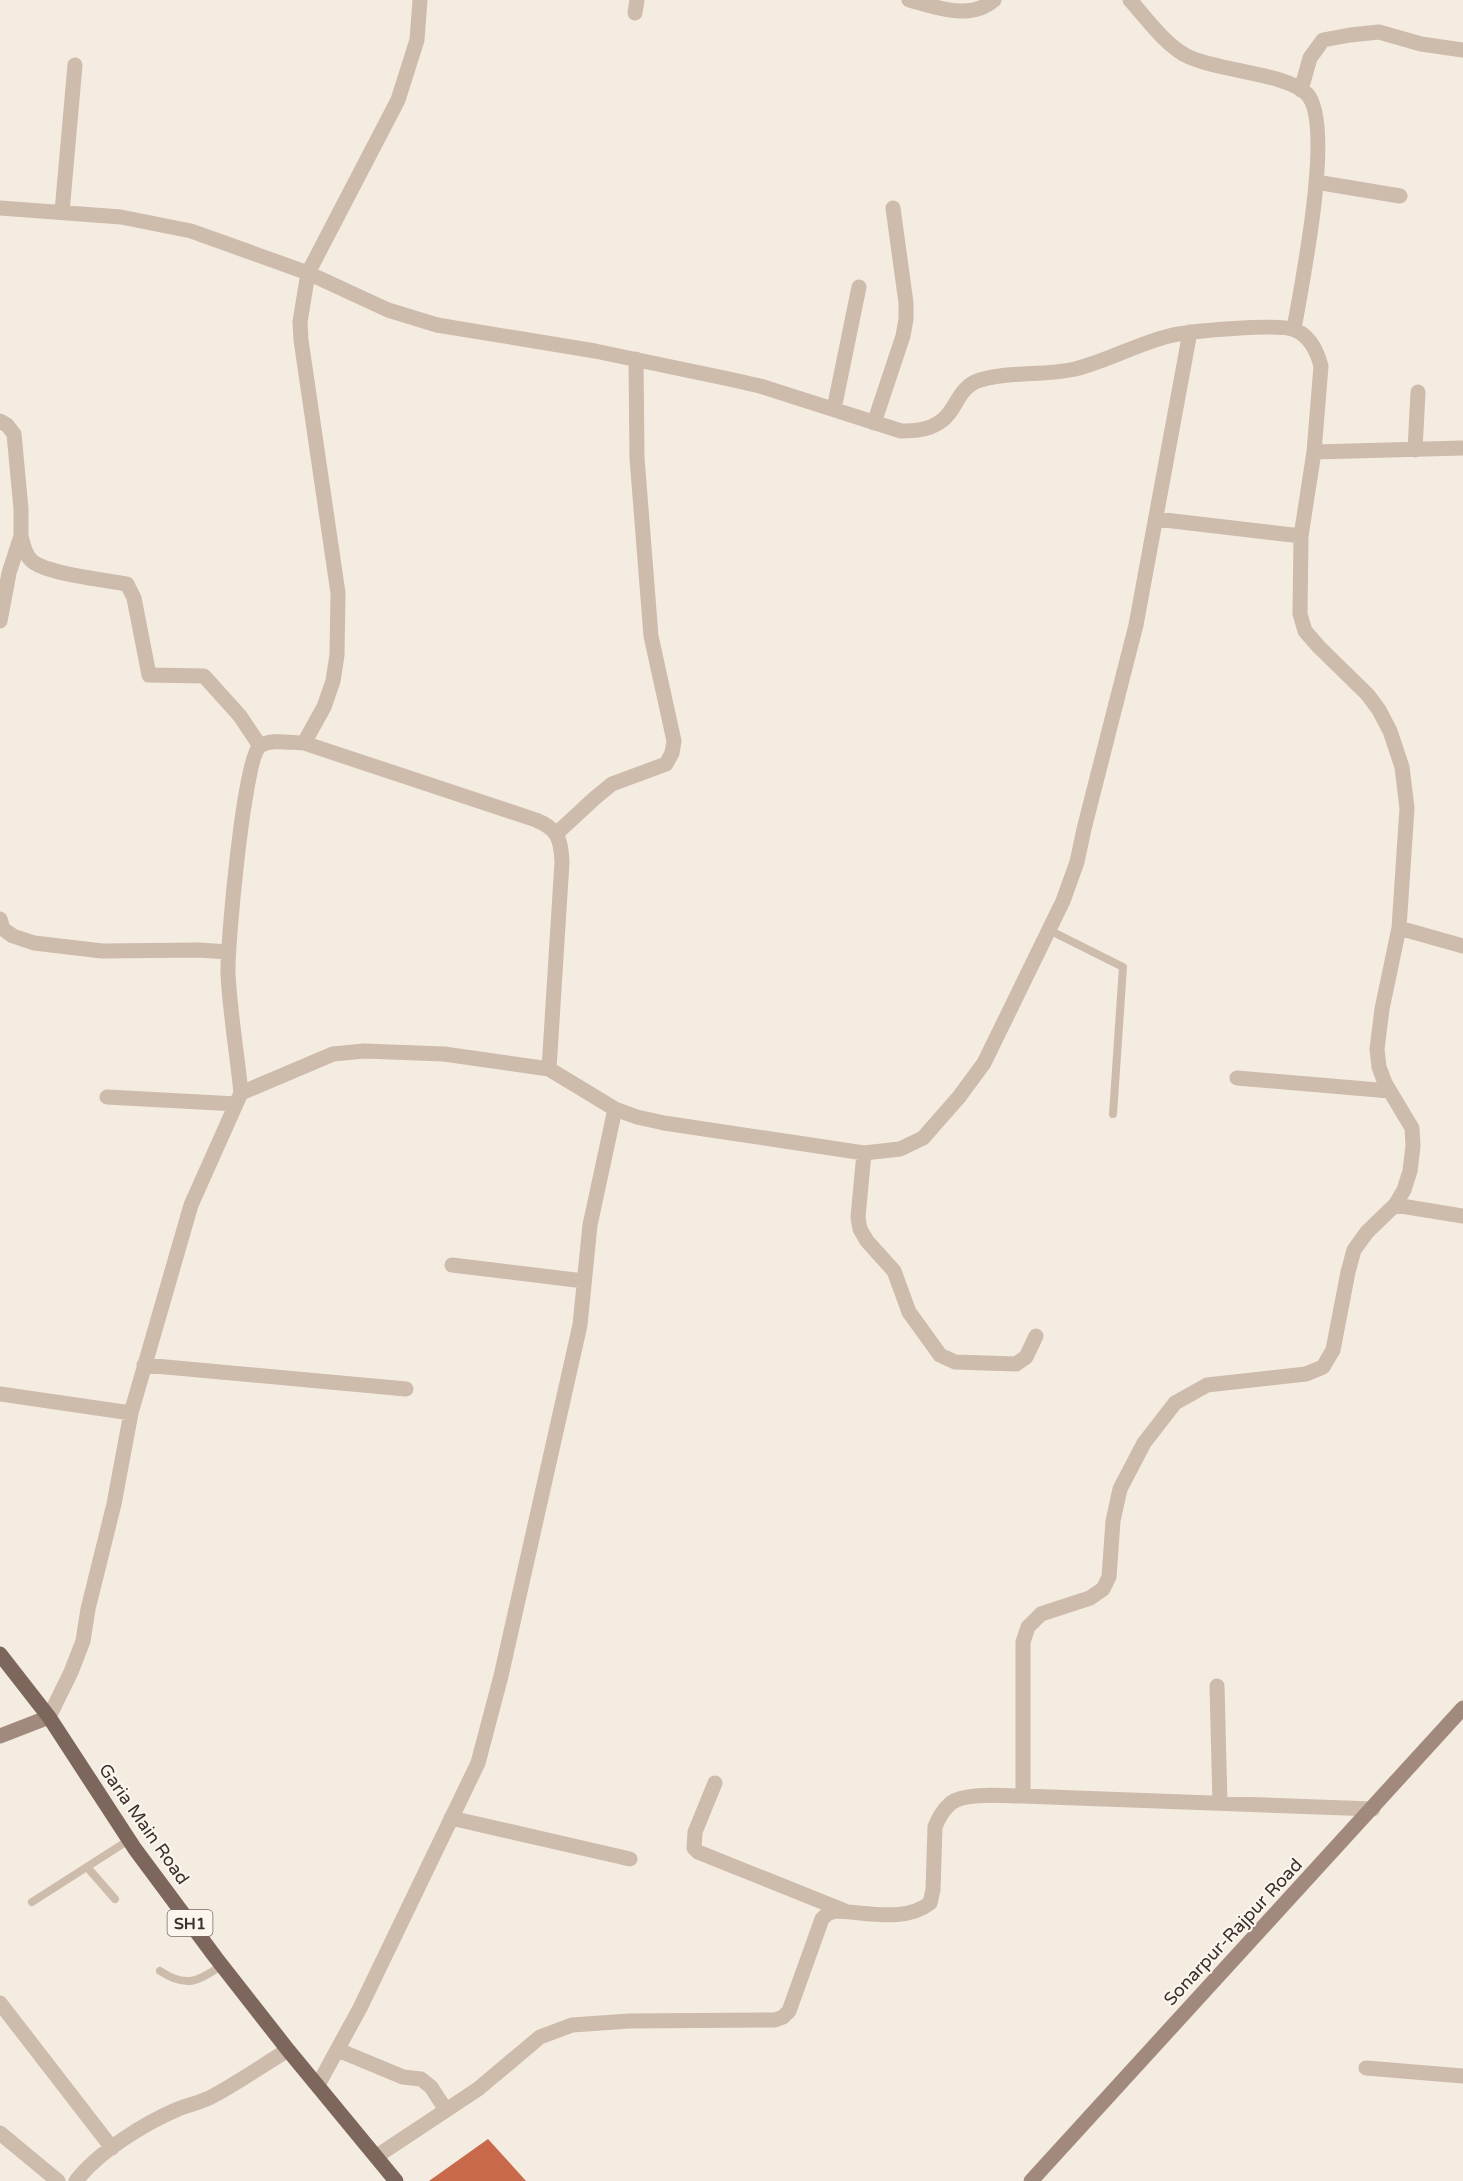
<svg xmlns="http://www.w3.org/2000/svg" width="1463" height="2181" font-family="'Varela Round',sans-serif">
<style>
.building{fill:#c8694b}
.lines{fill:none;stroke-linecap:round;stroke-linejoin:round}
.lane{stroke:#cdbbac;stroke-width:8}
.street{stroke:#cdbbac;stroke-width:15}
.secondary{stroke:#a18a7d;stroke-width:15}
.primary{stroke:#7d675c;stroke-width:15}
.labels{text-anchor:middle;stroke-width:4.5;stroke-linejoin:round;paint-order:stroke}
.shield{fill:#fbf5ee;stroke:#756b66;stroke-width:1.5}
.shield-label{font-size:16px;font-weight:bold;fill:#3b302b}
.street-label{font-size:18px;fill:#3b302b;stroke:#fbf5ee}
</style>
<rect width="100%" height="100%" fill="#f4ebe1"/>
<!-- building -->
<path class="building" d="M488,2139L526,2181H429Z"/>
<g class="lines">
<!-- lane -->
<path class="lane" d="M1049,930L1123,967L1113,1114
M87,1867L115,1899
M32,1902L129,1840
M160,1971C186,1988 198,1982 222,1965"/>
<!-- street -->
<path class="street" d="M909,0C937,7 969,21 994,0
M1130,0C1147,19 1163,42 1185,55C1215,71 1287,73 1307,94C1335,124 1301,287 1294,329
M635,13L637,0
M1301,90L1310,58L1323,40L1350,35L1379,32L1421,44L1463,50
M1316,182L1400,196
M0,208L121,217L191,231L308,273L388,310L437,325L595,351L729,379L760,386L901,431C915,431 928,430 940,422C957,411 957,387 980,380C1010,371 1044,376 1075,369C1107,361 1137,344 1169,336C1188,331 1280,323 1295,330C1310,336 1317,351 1321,366L1314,452L1463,448
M62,212L75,65
M834,409L859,287
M0,421L7,425L14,434L21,509V536L9,573L0,621
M874,423L903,336L906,319V303L893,208
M1415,450L1418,392
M1156,519L1301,536
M21,536C23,545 25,555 32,561C47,574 106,580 127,584L134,598L149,675L204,676L240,716L260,746
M304,743L324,707L333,681L337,655L338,593L301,340L300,322L308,273L398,100L417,40L420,0
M557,833L596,797L612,784L666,764L672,753L674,741L651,636L637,458L636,359
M0,919L3,929L13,936L34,943L102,951L199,950L228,952
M1399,928L1463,946
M1237,1078L1390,1091
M241,1093C237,1053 230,1013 228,974C227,945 244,761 259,747C269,738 291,743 304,743L536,820C558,829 561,839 562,862L549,1069
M107,1097L236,1104
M615,1109L637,1117L664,1123L864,1153L900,1149L923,1138L959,1097L984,1063L1063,901L1077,862L1084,829L1136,625L1190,332
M864,1153L858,1217L860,1229L867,1241L894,1271L909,1312L940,1355L955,1362L1016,1364L1026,1357L1036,1336
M1395,1205L1463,1216
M452,1265L584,1281
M144,1365L406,1389
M0,1394L131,1413
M1217,1686L1220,1803
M49,1717L71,1672L83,1641L88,1609L114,1504L131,1413L191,1205L241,1093L333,1054L364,1051L444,1054L549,1069L615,1109L590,1225L580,1325L501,1676L478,1763L360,2008L318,2085
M715,1783L695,1832L694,1848L698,1852L845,1911
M1023,1796V1642L1028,1627L1041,1614L1090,1598L1103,1589L1109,1577L1113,1521L1120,1489L1144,1443L1175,1403L1207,1385L1306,1374L1323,1367L1333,1350L1348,1272L1354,1250L1367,1232L1395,1205L1404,1190L1410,1171L1413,1146L1412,1128L1385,1083L1379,1067L1377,1049L1382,1009L1399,928L1407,808L1402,767L1390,731L1379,710L1368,695L1319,647L1305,631L1300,614L1301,536L1314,452
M451,1818L630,1859
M0,2003L112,2148
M338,2050L403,2077L421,2079L431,2087L446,2110
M1366,2068L1463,2076
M0,2133L58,2181
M377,2156L478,2089L540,2037L572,2025L629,2021L775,2020L783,2017L789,2011L822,1919L827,1914L835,1911C866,1912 905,1923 930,1903L933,1890L935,1827C938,1819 944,1809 951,1803C965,1792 1005,1796 1023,1796L1373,1809
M76,2181C98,2152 145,2123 178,2109C189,2105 202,2102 213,2096C239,2082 263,2065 288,2050"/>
<!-- secondary -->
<path class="secondary" d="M0,1736L49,1717
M1031,2181L1463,1708"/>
<!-- primary -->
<path class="primary" d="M0,1654L49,1717L135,1849L216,1958L288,2050L396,2181"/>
</g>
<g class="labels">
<!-- shield labels -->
<rect class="shield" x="167.5" y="1910" width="45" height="26" rx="4.5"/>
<g class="shield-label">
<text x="190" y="1929">SH1</text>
</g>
<!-- street labels -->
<g class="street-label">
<text transform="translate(144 1824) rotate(55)" y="6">Garia Main Road</text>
<text transform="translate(1233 1932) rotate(-47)" y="6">Sonarpur-Rajpur Road</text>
</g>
</g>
</svg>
